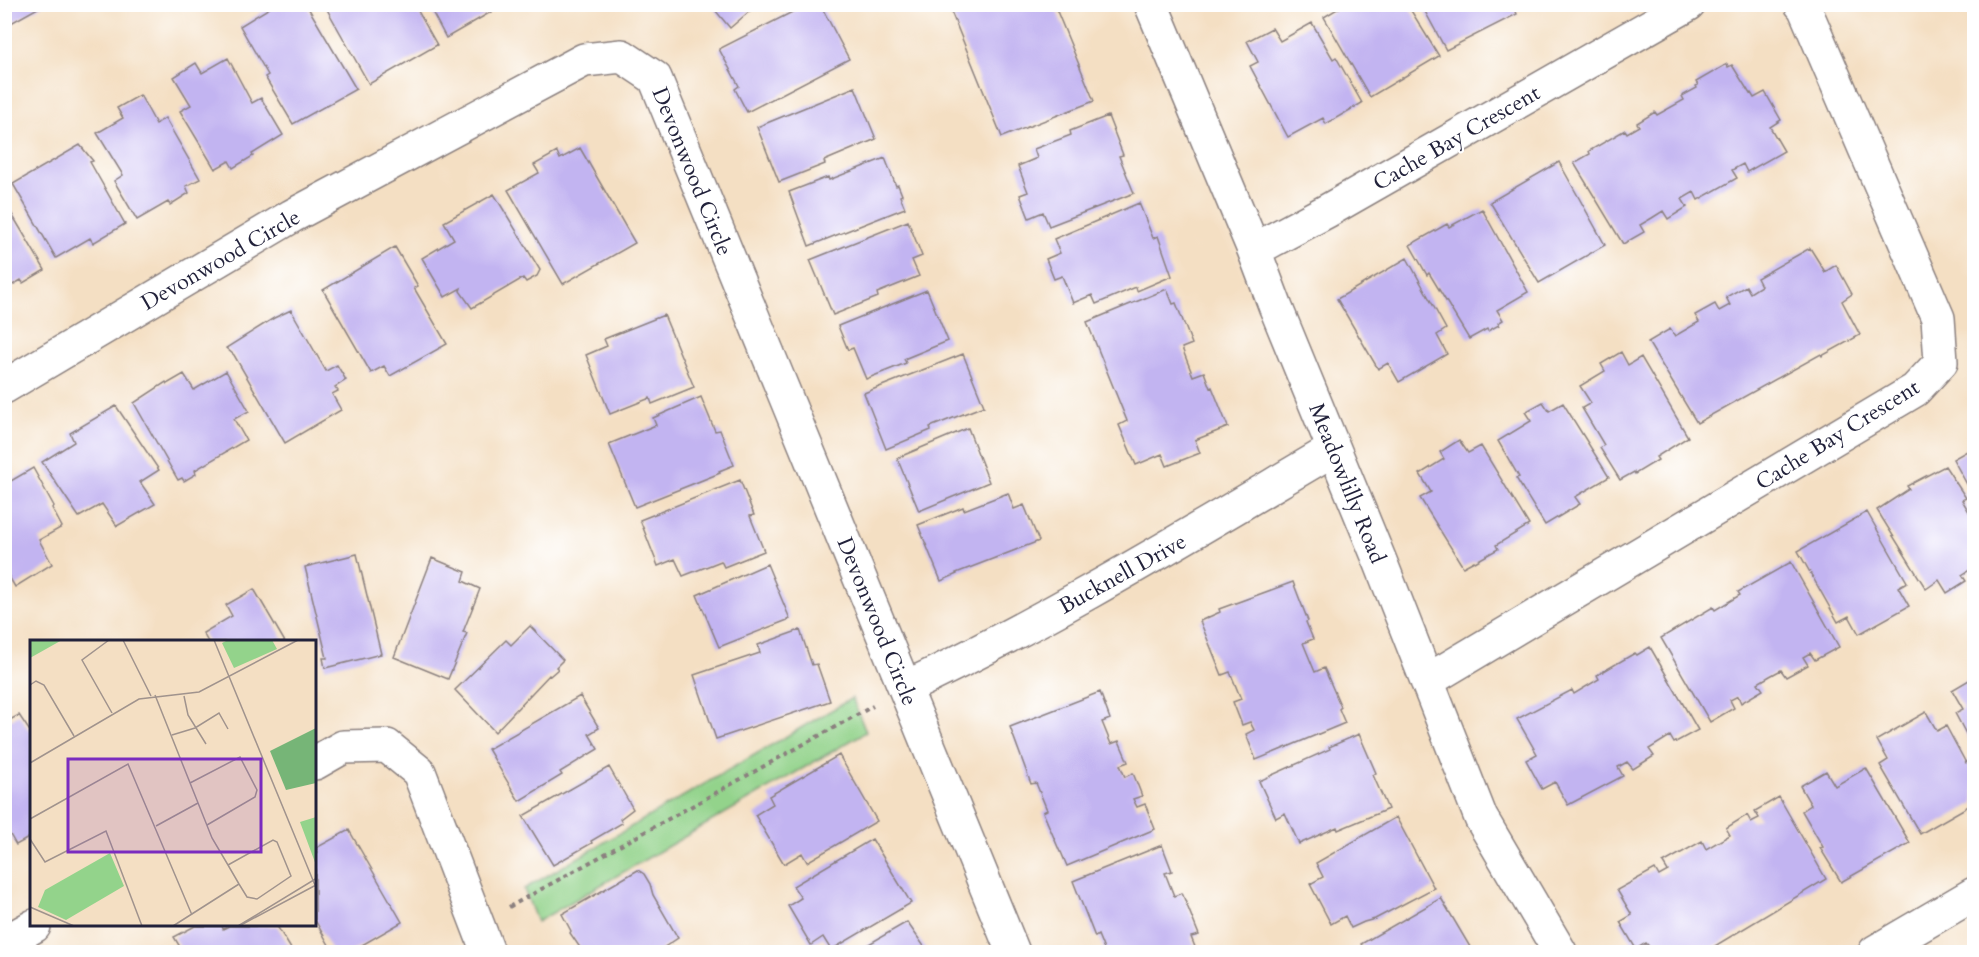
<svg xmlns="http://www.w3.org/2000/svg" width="1979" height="957" font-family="Cardo,serif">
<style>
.green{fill:#93d38b;stroke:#5a7a63;stroke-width:1.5}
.building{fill:#c2b4f1}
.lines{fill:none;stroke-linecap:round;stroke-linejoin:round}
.minor-casing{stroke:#8b807f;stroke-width:36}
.path{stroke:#8b807f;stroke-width:4;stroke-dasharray:4.5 4.5;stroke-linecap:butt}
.minor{stroke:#fff;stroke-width:33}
.labels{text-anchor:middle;stroke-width:4.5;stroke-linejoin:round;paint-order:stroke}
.street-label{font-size:22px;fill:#22223b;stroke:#fff}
.inset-road{fill:none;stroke:#a0938d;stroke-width:1.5}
.view{fill:#7b2cbf;fill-opacity:0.15;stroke:#7b2cbf;stroke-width:3}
.inset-edge{fill:none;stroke:#22223b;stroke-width:3}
</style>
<rect width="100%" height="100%" fill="#fff"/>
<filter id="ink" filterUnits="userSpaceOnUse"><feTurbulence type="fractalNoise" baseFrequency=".0167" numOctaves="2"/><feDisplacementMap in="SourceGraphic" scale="12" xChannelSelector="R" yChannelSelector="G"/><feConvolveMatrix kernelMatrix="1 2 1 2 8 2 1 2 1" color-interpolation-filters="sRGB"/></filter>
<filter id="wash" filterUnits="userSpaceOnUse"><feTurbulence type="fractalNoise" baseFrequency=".008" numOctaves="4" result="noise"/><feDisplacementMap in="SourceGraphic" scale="24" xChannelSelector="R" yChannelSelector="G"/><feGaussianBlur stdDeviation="1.35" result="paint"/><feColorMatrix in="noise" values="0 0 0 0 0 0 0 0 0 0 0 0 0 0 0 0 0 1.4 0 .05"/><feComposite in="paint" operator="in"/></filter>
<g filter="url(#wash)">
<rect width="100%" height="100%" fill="#f4dfc3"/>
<!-- green -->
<path class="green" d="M852,698L866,732L537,922L524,889Z"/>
<g id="blocks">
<!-- building -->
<path class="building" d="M4,4H45L4,27Z
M276,4H306L356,89L293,124L265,77L268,75L240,26Z
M324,4H414L437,45L369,84Z
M428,4H491V12L446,38Z
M710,4H758L730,28Z
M808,4H820L849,59L747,112L735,89L739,86L719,49Z
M948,4H1054L1094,101L1002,137Z
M1337,4H1407L1439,56L1370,97L1324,17L1339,8Z
M1421,4H1512L1517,14L1446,50Z
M1312,23L1333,59L1336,57L1362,103L1326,124L1323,118L1288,137L1250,66L1258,62L1247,41L1272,28L1280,41Z
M228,58L252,103L261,98L283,135L252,154L253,156L233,168L229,161L215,169L180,111L191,105L174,77L196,63L202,73Z
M1727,64L1728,67L1732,65L1750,94L1751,93L1754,98L1765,92L1781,120L1770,127L1784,151L1747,172L1743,164L1732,170L1737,178L1698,200L1694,192L1682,199L1687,207L1668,219L1663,211L1652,218L1640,225L1644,232L1623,244L1574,163L1590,154L1589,151L1625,130L1627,133L1639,126L1637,123L1655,112L1657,115L1684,100L1682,96L1697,88L1696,86L1698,85L1696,82Z
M855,87L876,139L824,161L825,164L779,182L757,127Z
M140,95L156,124L165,118L200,179L186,186L189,193L170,205L168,202L137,220L114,181L123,175L97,133L123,118L117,108Z
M1108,116L1123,155L1119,156L1134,193L1049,226L1043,212L1029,218L1020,195L1028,192L1018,166L1037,158L1034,149L1071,135L1070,131Z
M80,145L93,161L90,162L125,224L93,243L90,238L56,258L13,184Z
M580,148L635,243L563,284L508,190L539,173L534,165L557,152L560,159Z
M885,158L896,186L898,185L902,195L900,196L905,208L809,246L789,192L828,177L829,180Z
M1559,162L1605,245L1539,283L1490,202Z
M494,194L540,270L537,276L526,282L523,278L472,308L460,291L461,288L445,297L422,258L454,239L444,222Z
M4,201L45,270L23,283L21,280L4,290Z
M1139,203L1153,238L1158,236L1172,276L1137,291L1136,287L1096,304L1092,295L1073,303L1062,276L1054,279L1046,259L1060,253L1054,239Z
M1482,209L1528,292L1497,310L1503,320L1498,323L1499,325L1488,331L1487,329L1469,339L1429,273L1427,275L1410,245L1447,224L1449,227Z
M908,221L922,256L912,260L919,276L877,293L878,297L833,315L810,260Z
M395,247L418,286L414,288L447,344L390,376L384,366L371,373L323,290Z
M1810,248L1825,272L1836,265L1852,294L1842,301L1860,335L1822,356L1821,354L1697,423L1648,342L1670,329L1675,336L1699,322L1695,315L1715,304L1719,311L1730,305L1726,297L1746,286L1750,293L1761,286L1757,278Z
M1407,258L1446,329L1437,335L1447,354L1399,382L1388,363L1378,369L1337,299Z
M1167,289L1173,304L1176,303L1192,344L1182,348L1193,376L1204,372L1210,388L1212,387L1228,427L1195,440L1200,453L1167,466L1162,454L1136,465L1119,425L1127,421L1087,322Z
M927,290L948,341L904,359L906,363L866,379L853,348L848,350L838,326Z
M291,310L326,371L337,365L346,380L335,387L338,391L332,394L341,410L285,443L234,355L226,348L274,318Z
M664,315L694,387L652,404L650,398L610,414L586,355L607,346L604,339Z
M1621,352L1628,365L1641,357L1688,437L1656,457L1658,460L1635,474L1634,472L1620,480L1600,448L1604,445L1582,408L1591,403L1580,386L1605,371L1601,364Z
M963,354L984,406L930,427L931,430L886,449L864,393Z
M226,371L249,411L234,419L246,440L195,470L196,474L184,481L182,478L178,480L134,403L166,382L167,384L184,374L194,390Z
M701,397L715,431L720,430L734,465L719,471L720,473L635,507L609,444L656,425L653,418Z
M1543,402L1549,411L1563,403L1609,477L1575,497L1580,504L1545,525L1516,478L1519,477L1498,441L1531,421L1525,412Z
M116,406L159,470L140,482L155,504L117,526L102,504L79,517L42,462L74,442L70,433Z
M968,428L989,482L919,511L897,458Z
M1459,440L1468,453L1481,446L1529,525L1496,545L1498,549L1475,562L1474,561L1463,567L1420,498L1431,492L1420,474L1444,459L1440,452Z
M1974,447V497L1953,459Z
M1945,466L1966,498L1962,500L1974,520V567L1962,575L1966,581L1947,593L1939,580L1926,589L1877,510L1909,489L1907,486Z
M33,468L54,506L52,508L62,527L39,540L52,564L15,587L4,568V485Z
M740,480L754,515L750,516L764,551L724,567L721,561L683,576L675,559L658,566L640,520Z
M1008,493L1014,509L1024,505L1039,541L956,573L957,574L941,581L918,525L963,507L964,510Z
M1867,512L1907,582L1898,587L1909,606L1859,634L1849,616L1838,622L1798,551Z
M357,554L381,654L325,668L323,658H327L305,567Z
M432,558L466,572L463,581L480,589L463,632L467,633L448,679L394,657Z
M1791,562L1839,647L1815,660L1810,653L1803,657L1808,665L1786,677L1781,670L1770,676L1758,683L1763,690L1741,703L1738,696L1730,700L1734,708L1710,722L1661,638L1713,607L1715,610L1740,595L1738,592Z
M767,564L790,619L719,647L697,595Z
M1293,582L1308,621L1306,622L1313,639L1303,643L1315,672L1324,668L1341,707L1339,709L1345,723L1256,760L1246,734L1254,730L1250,722L1242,725L1233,702L1241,699L1230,672L1222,675L1200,621L1220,612L1219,609Z
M254,589L285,642H208L203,633L232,616L226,605Z
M530,626L563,660L556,667L558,669L550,676L549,675L495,732L455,690L506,640L511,645Z
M800,630L812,665L817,664L830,701L716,739L694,675L760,653L758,645Z
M1650,647L1698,730L1674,743L1670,736L1649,749L1654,756L1633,769L1627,762L1618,767L1623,776L1568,805L1555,782L1542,789L1526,760L1537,754L1517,719L1572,690L1574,694L1599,679L1597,675L1635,653L1637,655Z
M1974,677V749L1955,713L1963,709L1952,690Z
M1100,692L1110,719L1102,722L1111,744L1119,741L1128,762L1120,765L1125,777L1133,773L1142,796L1133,799L1137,807L1145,804L1155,829L1067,866L1061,852H1060L1043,812L1047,810L1036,783L1031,784L1010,727Z
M580,696L599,728L589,734L598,749L560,772L562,775L519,801L488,749Z
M1926,712L1937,731L1946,726L1966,763L1969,761L1974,770V803L1920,834L1880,765L1888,760L1877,740Z
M19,715L29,730L32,728V836L16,845L4,824V723Z
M1359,734L1376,773L1373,775L1388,809L1338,830L1337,827L1299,844L1285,813L1276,818L1259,781L1330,749L1329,747Z
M839,755L877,821L807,862L802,853L784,864L755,815L773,804L769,796Z
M609,767L633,809L620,819L622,823L591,841L592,843L553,865L523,816Z
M1866,768L1910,843L1841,882L1820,848L1823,847L1802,811L1811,805L1800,786L1826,771L1835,786Z
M1779,797L1826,879L1705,952H1654L1646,943L1636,949L1620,922L1632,915L1617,890L1655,869L1659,876L1668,871L1663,863L1702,841L1706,849L1730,835L1726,828L1747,815L1751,822L1759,818L1755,811Z
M1396,817L1434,888L1375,919L1364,922L1351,928L1345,916L1331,924L1310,884L1323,877L1316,863Z
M349,830L402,922L350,952H333L315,920V854L318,852L316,848Z
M872,839L911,903L831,950L823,937L811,945L788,906L801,898L793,886Z
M1162,845L1172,871L1165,873L1174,896L1182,893L1199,935L1191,937L1197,952H1105L1098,935L1095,937L1073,881Z
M638,870L644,874L650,884L653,895L678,938L660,950L661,952H583L570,933L571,931L562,914Z
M1441,898L1473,952H1366L1361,944Z
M907,922L928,952H855Z
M195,926H222L223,929L229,926H277L293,952H183L174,937Z"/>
</g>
</g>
<g filter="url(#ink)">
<use href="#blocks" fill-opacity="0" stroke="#8b807f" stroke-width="1.5"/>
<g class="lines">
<!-- minor casing -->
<g class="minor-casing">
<path id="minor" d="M1151,4L1254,250L1276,308L1380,561L1481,818L1560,952
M1254,250L1327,211L1689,4
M4,387L292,216L584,60L622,56L655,78L1013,952
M1427,681L1915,390L1941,362L1938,318L1804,7L1801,4
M905,688C1053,618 1193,532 1334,449
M315,763L343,747L387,746L419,772L488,952
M4,943L34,926
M1875,952L1974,894"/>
</g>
<!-- path -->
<path class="path" d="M509,907L873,706"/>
<!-- minor -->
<use href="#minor" class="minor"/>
</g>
</g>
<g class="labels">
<!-- street labels -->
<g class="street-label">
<text transform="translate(1456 137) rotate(-30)" y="8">Cache Bay Crescent</text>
<text transform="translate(693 171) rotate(68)" y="8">Devonwood Circle</text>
<text transform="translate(220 259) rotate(-30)" y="8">Devonwood Circle</text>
<text transform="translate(1837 434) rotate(-32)" y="8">Cache Bay Crescent</text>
<text transform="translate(1348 483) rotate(68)" y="8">Meadowlilly Road</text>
<text transform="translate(1122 573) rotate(-29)" y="8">Bucknell Drive</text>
<text transform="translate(878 621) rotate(68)" y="8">Devonwood Circle</text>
</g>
</g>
<!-- overview -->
<g transform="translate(30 640)">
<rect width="286" height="286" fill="#f4dfc3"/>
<path d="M0,0H32L0,18ZM198,0H242L247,9L204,28L192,3ZM286,177H287L286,225L270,182ZM80,213L94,246L36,280L8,267L15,250Z" fill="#93d38b"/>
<path d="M286,88V143L256,150L240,111Z" fill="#76b577"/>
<path class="inset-road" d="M79,0L52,20L82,73M93,0L121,56M184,0L287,250M0,45L6,41L14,45L44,96M125,55L182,198L198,225L209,244L217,257L227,259L261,236L247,202L243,200L198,225M154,56L158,75L176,104M142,95L165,88L189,73L198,89M0,123L109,59L169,52L268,0M160,143L210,117L227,150L225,157L177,185M0,179L98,124L162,275M126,186L168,163M0,199L15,222L76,191L112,286M0,267L44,286M211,285L286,245M143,286L209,244M208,286L287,238"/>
<path class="view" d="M38,119H231V212H38Z"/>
<rect width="286" height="286" class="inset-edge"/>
</g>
<!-- margin -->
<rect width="1979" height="957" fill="none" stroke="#fff" stroke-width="24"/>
</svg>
